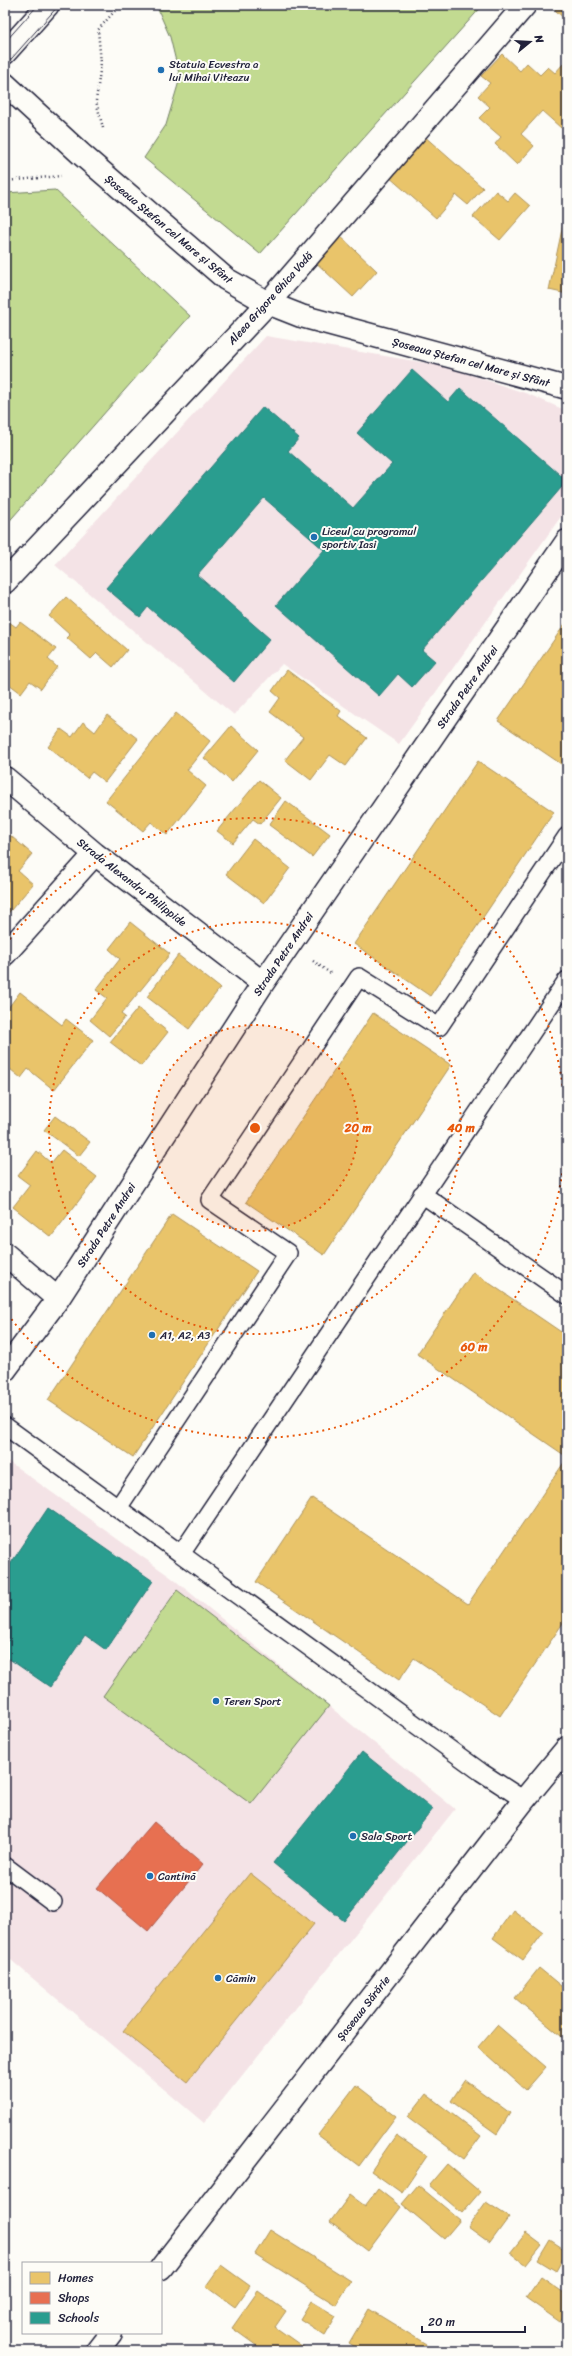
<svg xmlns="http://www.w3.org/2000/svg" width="572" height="2356" font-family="Sriracha,sans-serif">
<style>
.built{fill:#f4e3e6}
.green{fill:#c2da91;stroke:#727e66}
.homes{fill:#e9c46a;stroke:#ad935c}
.shops{fill:#e76f51;stroke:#ac584a}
.schools{fill:#2a9d8f;stroke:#287876}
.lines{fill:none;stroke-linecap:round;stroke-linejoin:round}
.service-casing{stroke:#22223b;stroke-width:20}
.minor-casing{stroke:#22223b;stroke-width:25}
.tertiary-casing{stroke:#22223b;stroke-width:25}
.secondary-casing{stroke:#22223b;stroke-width:25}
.path{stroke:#22223b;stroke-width:2.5;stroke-dasharray:1 3;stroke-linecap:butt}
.service{stroke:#fdfcf7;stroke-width:17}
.minor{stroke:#fdfcf7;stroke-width:22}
.tertiary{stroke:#fdfcf7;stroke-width:22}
.secondary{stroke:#fdfcf7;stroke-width:22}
.tram{stroke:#22223b;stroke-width:1}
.ring{fill:none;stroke:#e8590c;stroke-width:2;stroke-dasharray:2 4}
.poi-dot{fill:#1f6fb2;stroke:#fdfcf7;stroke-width:1.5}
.labels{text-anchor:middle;stroke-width:4;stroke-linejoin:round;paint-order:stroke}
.poi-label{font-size:11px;fill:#22223b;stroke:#fdfcf7;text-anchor:start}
.street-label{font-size:11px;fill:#22223b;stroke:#fdfcf7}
.centre{fill:#e8590c;stroke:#fdfcf7;stroke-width:2}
.ring-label{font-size:12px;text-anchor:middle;font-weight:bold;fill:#e8590c;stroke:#fdfcf7;stroke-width:4;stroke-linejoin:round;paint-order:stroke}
</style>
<rect width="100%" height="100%" fill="#fdfcf7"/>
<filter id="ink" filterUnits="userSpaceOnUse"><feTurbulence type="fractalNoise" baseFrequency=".025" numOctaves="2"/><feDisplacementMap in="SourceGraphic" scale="8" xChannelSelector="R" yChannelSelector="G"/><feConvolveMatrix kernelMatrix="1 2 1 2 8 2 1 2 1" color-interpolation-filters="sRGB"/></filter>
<g filter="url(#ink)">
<!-- built -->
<path class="built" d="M266,336L444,366L528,394L567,411V508L399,744L282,664L234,715L55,565Z
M5,1459L172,1578L455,1809L204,2123L5,1955Z"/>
<!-- green -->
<path class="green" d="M156,5H483L260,254L144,158L166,125L180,78L170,37Z
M55,190L190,316L5,526V193Z
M177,1590L329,1706L251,1804L103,1696Z"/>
<!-- homes -->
<path class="homes" d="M559,5H567V21L555,10Z
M502,54L520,71L527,63L540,75L548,67L555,73L564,63L567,66V121L561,128L542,111L521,134L534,146L517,165L495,144L501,137L479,118L490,107L478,96L490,83L481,76Z
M423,135L483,188L468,205L456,195L436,218L388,176Z
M496,191L508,201L515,193L530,206L500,240L473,217Z
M567,206V294L549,290Z
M335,231L377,271L353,297L311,258Z
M66,597L127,650L113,667L97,653L91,659L67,638L70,635L49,616Z
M5,619L16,627L20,622L56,649L48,659L57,667L41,689L30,681L21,693L5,681Z
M567,621V768L498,721Z
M287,670L341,711L338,716L367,738L346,766L330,755L311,780L285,760L303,737L270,712L280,698L272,691Z
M176,713L210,741L187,770L206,786L167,835L151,822L143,831L106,801Z
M107,715L138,739L105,782L92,772L87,778L48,747L61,729L72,737L83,722L95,732Z
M231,726L258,750L232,782L204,758Z
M478,761L554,812L430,996L354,944Z
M259,780L281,798L260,824L253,819L233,843L217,831Z
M286,801L330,834L312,857L269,825Z
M5,831L32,854L18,871L33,884L5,917Z
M253,839L290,868L264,903L226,874Z
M130,922L170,954L121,1014L125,1017L109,1036L90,1020L107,998L96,990L120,959L109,949Z
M178,955L220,988L189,1029L147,997Z
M20,992L62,1025L66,1019L93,1040L54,1090L28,1069L21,1078L5,1065V1012Z
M138,1008L168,1032L141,1066L110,1042Z
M373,1013L451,1065L324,1255L246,1202Z
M55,1116L90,1142L79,1156L44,1130Z
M62,1150L97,1177L51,1237L13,1207L30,1185L18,1176L37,1151L51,1163Z
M172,1214L257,1271L133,1457L48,1400Z
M473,1272L567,1336V1457L417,1354Z
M567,1458V1617L500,1716L414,1658L399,1680L256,1582L312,1498L468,1604Z
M250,1873L314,1924L187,2082L123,2031Z
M513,1910L543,1933L523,1960L493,1938Z
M539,1968L567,1991V2041L515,1998Z
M497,2025L546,2067L526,2090L478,2047Z
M465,2080L510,2113L497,2134L451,2101Z
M356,2085L396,2116L359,2166L318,2135Z
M426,2094L481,2136L464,2159L408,2117Z
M396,2135L427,2156L402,2193L371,2171Z
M447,2164L480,2192L462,2213L429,2185Z
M418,2185L460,2220L444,2239L402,2204Z
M378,2189L401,2207L368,2251L330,2222L350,2195L365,2206Z
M486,2202L509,2217L490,2243L468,2227Z
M270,2230L351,2281L336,2305L255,2254Z
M526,2233L542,2245L526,2265L510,2253Z
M550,2240L567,2251L556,2271L538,2260Z
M221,2265L250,2286L235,2307L206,2286Z
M541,2277L567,2295V2312L560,2322L526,2298Z
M258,2291L286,2311L275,2327L306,2349L305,2351H264L232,2328Z
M311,2301L336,2316L325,2335L300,2319Z
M369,2309L426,2344L422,2351H362L349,2343Z"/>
<!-- shops -->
<path class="shops" d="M154,1822L203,1864L148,1931L97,1888Z"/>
<!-- schools -->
<path class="schools" d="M412,370L448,402L460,388L567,481L422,650L435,661L412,687L398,674L379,696L276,605L324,550L264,498L197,575L270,639L234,682L148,607L140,617L106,588L263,407L299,438L288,451L353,508L392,464L357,433Z
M48,1508L153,1581L106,1650L85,1635L50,1687L5,1656V1572Z
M362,1752L433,1809L344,1921L273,1863Z"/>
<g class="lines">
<!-- service casing -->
<g class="service-casing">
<path id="service" d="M422,1194L567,1295
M5,1426L181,1554
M118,1508L288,1253L210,1200L359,977L439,1027L567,836
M524,1800L481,1772L181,1554L567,980
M5,1866L53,1902"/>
</g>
<!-- minor casing -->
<g class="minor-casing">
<path id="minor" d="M5,582L268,303L525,5
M5,778L95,854L263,983
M5,954L95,854
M5,1254L58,1299
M5,1370L58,1299L263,983L567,541"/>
</g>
<!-- tertiary casing -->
<g class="tertiary-casing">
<path id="tertiary" d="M5,84L81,154L226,279L268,303L301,316L567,388
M161,2268L524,1800L567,1748
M97,2351L111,2333"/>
</g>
<!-- secondary casing -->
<g class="secondary-casing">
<path id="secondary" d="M5,53L48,5"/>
</g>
<!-- path -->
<path class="path" d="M103,128L96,101L101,63L98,30L120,5
M5,181L61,176
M313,961L330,973"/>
<!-- service -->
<use href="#service" class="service"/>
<!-- minor -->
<use href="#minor" class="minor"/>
<!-- tertiary -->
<use href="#tertiary" class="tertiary"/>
<!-- secondary -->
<use href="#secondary" class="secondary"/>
<!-- tram -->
<path class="tram" d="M5,42L38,5
M5,66L59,5"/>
</g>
</g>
<!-- distance rings -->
<circle cx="255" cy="1128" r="103" fill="#e8590c" fill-opacity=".12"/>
<g class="ring">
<circle cx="255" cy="1128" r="103"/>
<circle cx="255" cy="1128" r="206"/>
<path d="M6 944A310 310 0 1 1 6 1312"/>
</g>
<!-- markers -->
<g class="poi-dot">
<circle cx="161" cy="70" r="4"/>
<circle cx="314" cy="537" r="4"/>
<circle cx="152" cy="1335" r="4"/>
<circle cx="216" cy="1701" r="4"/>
<circle cx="353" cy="1836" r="4"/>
<circle cx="150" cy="1876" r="4"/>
<circle cx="218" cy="1978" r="4"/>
</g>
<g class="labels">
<!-- poi labels -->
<g class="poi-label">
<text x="169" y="68">Statuia Ecvestra a<tspan x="169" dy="13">lui Mihai Viteazu</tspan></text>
<text x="322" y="535">Liceul cu programul<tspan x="322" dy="13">sportiv Iasi</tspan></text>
<text x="160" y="1339">A1, A2, A3</text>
<text x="224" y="1705">Teren Sport</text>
<text x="361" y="1840">Sala Sport</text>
<text x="158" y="1880">Cantină</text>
<text x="226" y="1982">Cămin</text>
</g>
<!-- street labels -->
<g class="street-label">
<text transform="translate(169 229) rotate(40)" y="4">Șoseaua Ștefan cel Mare și Sfânt</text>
<text transform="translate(270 298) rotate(-48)" y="4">Aleea Grigore Ghica Vodă</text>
<text transform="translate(471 362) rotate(15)" y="4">Șoseaua Ștefan cel Mare și Sfânt</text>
<text transform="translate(467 687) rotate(-55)" y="4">Strada Petre Andrei</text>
<text transform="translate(132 882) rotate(38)" y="4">Strada Alexandru Philippide</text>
<text transform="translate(283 954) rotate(-56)" y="4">Strada Petre Andrei</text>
<text transform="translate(106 1225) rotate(-57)" y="4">Strada Petre Andrei</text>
<text transform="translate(363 2008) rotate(-52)" y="4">Șoseaua Sărărie</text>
</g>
</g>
<circle cx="255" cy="1128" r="6" class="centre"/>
<g class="ring-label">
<text x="358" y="1132">20 m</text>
<text x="461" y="1132">40 m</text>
<text x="474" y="1351">60 m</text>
</g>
<!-- margin -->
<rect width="572" height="2356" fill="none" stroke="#fdfcf7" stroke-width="20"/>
<rect x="10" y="10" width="552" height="2336" fill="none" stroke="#22223b" stroke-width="1.5" filter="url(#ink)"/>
<!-- legend -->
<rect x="22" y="2262" width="140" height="72" fill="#fdfcf7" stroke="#a5a5ac"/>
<rect x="30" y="2272" width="20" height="12" fill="#e9c46a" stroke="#a5a5ac"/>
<text x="58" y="2282" font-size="12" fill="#22223b">Homes</text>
<rect x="30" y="2292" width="20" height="12" fill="#e76f51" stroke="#a5a5ac"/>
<text x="58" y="2302" font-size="12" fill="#22223b">Shops</text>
<rect x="30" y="2312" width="20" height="12" fill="#2a9d8f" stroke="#a5a5ac"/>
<text x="58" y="2322" font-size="12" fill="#22223b">Schools</text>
<!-- north arrow -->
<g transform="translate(530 42) rotate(72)" stroke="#fdfcf7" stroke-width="3" paint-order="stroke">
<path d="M0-3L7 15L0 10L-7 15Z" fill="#22223b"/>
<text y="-6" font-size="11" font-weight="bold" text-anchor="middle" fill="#22223b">N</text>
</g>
<!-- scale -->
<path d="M422 2326v6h103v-6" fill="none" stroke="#22223b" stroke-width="2"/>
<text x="428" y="2326" font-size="12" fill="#22223b" stroke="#fdfcf7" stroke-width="3" paint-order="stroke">20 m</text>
</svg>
